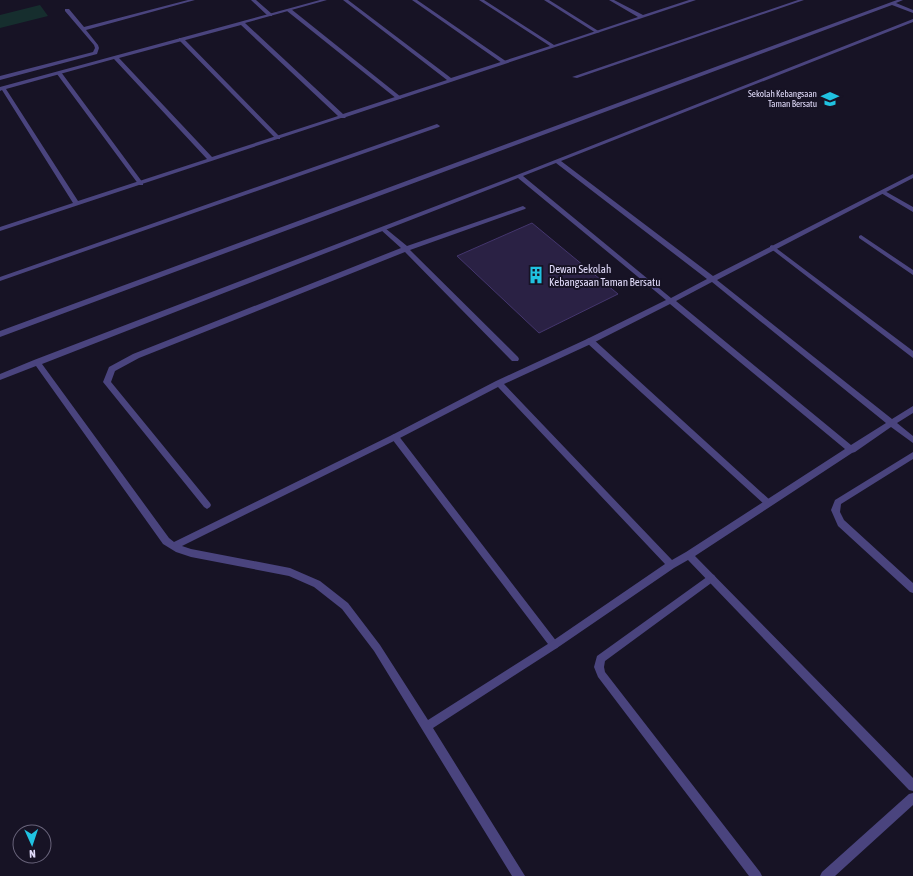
<svg xmlns="http://www.w3.org/2000/svg" width="913" height="876" font-family="'Asap Condensed',sans-serif">
<style>
.green{fill:#162e2e}
.building{fill:#2a2144;stroke:#44366d}
.lines{fill:none;stroke-linecap:round;stroke-linejoin:round}
.service{fill:#4a447e;fill-rule:evenodd}
.minor{fill:#4a447e;fill-rule:evenodd}
.labels{text-anchor:middle;stroke-width:4;stroke-linejoin:round;paint-order:stroke}
.far-poi-label{font-size:9px;fill:#e1dbfa;stroke:#171325;text-anchor:end}
.poi-label{font-size:11px;fill:#e1dbfa;stroke:#171325;text-anchor:start}
</style>
<rect width="100%" height="100%" fill="#171325"/>
<!-- green -->
<path class="green" d="M40,5L48,16L0,28V15Z"/>
<!-- building -->
<path class="building" d="M532,223L618,294L539,333L457,256Z"/>
<g class="lines">
<!-- service -->
<path class="service" d="M251,0H256L272,14V16H268Z
M412,0H417L507,62L502,63Z
M544,0H549L600,32L596,33Z
M798,0H804L577,78L572,77Z
M287,9H291L401,97V99H397L287,11Z
M179,38H183L280,137V139H276L179,40Z
M57,72H61L143,183V185H139L57,74Z
M437,124L440,126L439,127L0,281V277Z
M883,190L913,207V212L881,193L880,192Z
M523,206L526,208L525,209L410,250L518,357L519,359L518,361H512L405,252L139,358L115,371L111,382L210,503L211,505L210,507L207,509L204,507L103,382L109,367L133,354L401,248L381,230V228H385L407,246Z
M772,245L913,351V358L770,248V246Z
M590,338L593,339L771,501L772,503L771,505L768,507L765,505L587,343L586,341L587,339Z
M395,434L398,435L557,642L559,645L557,648L554,649L551,648L392,439L391,437L392,435Z
M913,452V459L841,504L840,512L844,520L913,583V593L910,592L838,526L831,510L835,500Z
M711,574L714,575L716,578L714,581L605,661L604,667L605,672L760,872L762,876H749L598,677L594,667L597,656Z"/>
<!-- minor -->
<path class="minor" d="M188,0H195L86,30L98,45L99,48L97,54L0,80V76L93,52L95,48L94,45L65,11V9H69L84,27Z
M320,0H327L245,23L343,114L447,80L343,0H348L451,78L550,46L479,0H484L554,45L638,17L609,0H614L643,15L689,0H696L346,117L345,118H341L0,231V227L73,203L2,90L0,91V87ZM241,25L338,116L212,157L119,58ZM114,59L207,159L78,201L6,89Z
M897,0H903L896,3L913,10V13L892,5L0,337V331Z
M913,19V22L561,161L713,276L913,174V178L717,280L892,419L913,406V413L897,423L913,436V443L891,427L855,452L852,453L695,556L913,778V791L909,790L688,560L674,568L557,648L433,728L525,876H512L374,651L342,609L314,587L289,576L191,557L176,552L163,544L36,366L0,380V374L34,360L517,175ZM556,163L707,279L671,298L523,176ZM518,178L666,300L587,339L496,381L392,435L174,542L169,538L42,364ZM712,282L886,423L851,445L676,301ZM670,304L845,449L686,552L672,560L504,384L593,343ZM498,387L665,564L551,642L428,720L380,645L348,603L320,581L290,568L191,549L182,546L398,439Z
M861,235L913,270V275L859,238V236Z
M913,793V805L835,876H820L822,872L909,794Z"/>
</g>
<!-- icons -->
<defs>
<g id="school-bare" transform="scale(1.38)"><path d="M0-5L7-2L0 1L-7-2ZM-4 1L0 2.5L4 1V4Q0 6-4 4Z" fill="#20c2e1" stroke="#171325" stroke-width="2.5" paint-order="stroke"/></g>
<g id="building-bare" transform="scale(1.38)"><path d="M-4-6H4V6H1V3H-1V6H-4ZM-2.5-4.3h1.7v1.8h-1.7ZM.8-4.3h1.7v1.8H.8ZM-2.5-1h1.7V.8h-1.7ZM.8-1h1.7V.8H.8Z" fill="#20c2e1" stroke="#171325" stroke-width="2.5" paint-order="stroke"/></g>
</defs>
<g fill-rule="evenodd">
<use href="#school-bare" x="830" y="99"/>
<use href="#building-bare" x="536" y="275"/>
</g>
<g class="labels">
<!-- far-poi labels -->
<g class="far-poi-label">
<text x="817" y="97">Sekolah Kebangsaan<tspan x="817" dy="10">Taman Bersatu</tspan></text>
</g>
<!-- poi labels -->
<g class="poi-label">
<text x="549" y="273">Dewan Sekolah<tspan x="549" dy="13">Kebangsaan Taman Bersatu</tspan></text>
</g>
</g>
<!-- north arrow -->
<g transform="translate(32 844) rotate(177)"><circle r="19" fill="#171325" stroke="#68637a"/>
<path d="M0-3L7 15L0 10L-7 15Z" fill="#20c2e1"/>
<text y="-6" font-size="11" font-weight="bold" text-anchor="middle" fill="#e1dbfa">N</text>
</g>
</svg>
